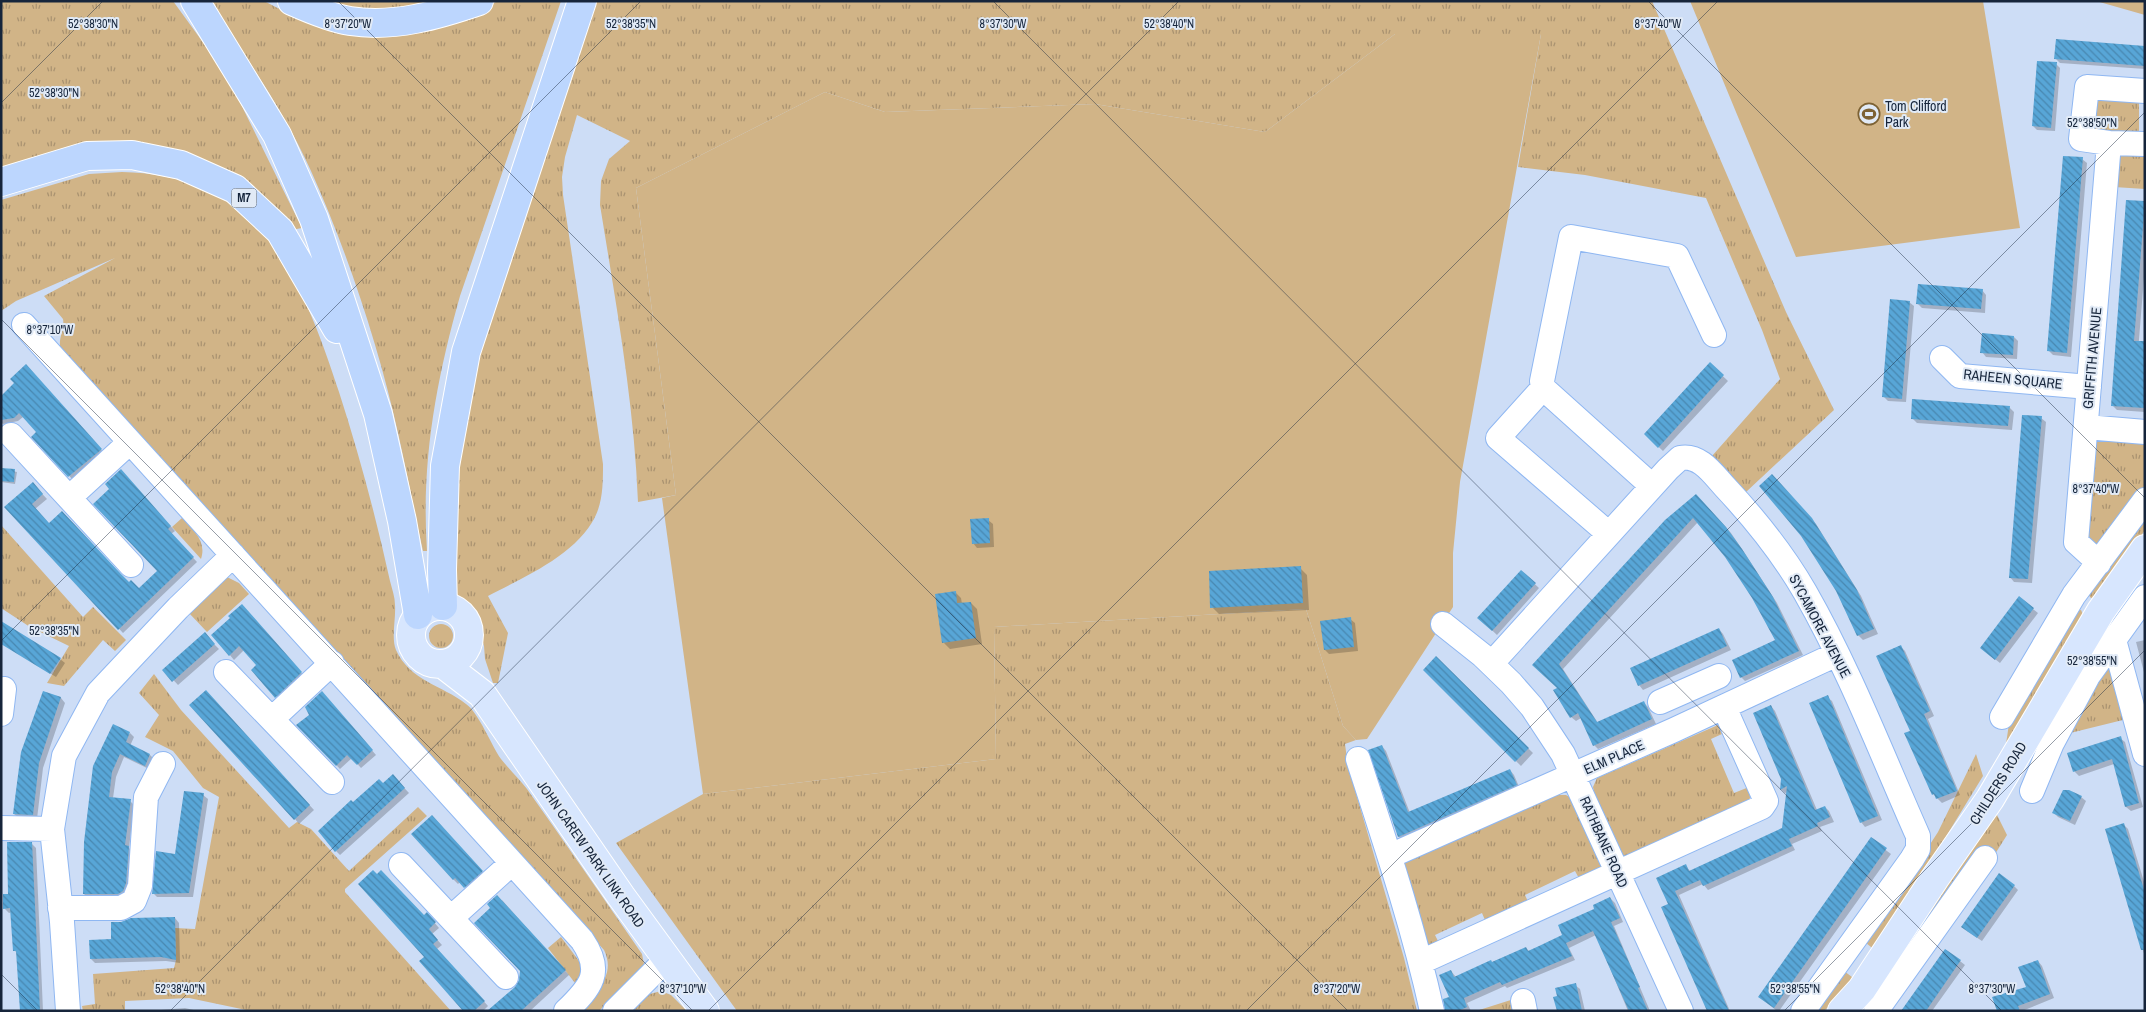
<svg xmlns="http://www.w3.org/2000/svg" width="2146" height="1012" font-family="'Archivo Narrow',sans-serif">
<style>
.grass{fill:url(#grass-tufts)}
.garden{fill:#d1b487}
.shadow{fill:#0003}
.building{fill:url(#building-back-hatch)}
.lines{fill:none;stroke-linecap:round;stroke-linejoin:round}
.minor-casing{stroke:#8fb7f2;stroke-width:26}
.major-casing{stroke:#fff;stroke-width:30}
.highway-casing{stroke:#fff;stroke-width:30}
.minor{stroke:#fff;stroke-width:24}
.major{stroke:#d7e6fe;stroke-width:28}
.highway{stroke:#bcd6fe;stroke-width:28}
.ticks{fill:none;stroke:#16253b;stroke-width:1;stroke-opacity:0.45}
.labels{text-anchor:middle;stroke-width:4;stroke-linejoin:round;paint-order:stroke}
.shield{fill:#e1eaf6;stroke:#536073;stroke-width:1}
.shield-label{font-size:12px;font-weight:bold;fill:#16253b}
.poi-label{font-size:14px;fill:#16253b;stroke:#e1eaf6;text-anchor:start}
.street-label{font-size:14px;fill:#16253b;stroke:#e1eaf6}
.ticks-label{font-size:12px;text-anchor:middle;fill:#16253b;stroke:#e1eaf6;stroke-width:4;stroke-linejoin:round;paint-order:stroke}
</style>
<defs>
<pattern id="grass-tufts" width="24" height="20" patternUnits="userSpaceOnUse" patternTransform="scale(1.25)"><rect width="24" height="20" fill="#d1b487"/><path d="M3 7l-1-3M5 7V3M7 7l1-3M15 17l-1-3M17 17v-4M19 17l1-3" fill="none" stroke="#a99270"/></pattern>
<pattern id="building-back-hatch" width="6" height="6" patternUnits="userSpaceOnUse" patternTransform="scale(1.25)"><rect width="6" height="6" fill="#58a6d7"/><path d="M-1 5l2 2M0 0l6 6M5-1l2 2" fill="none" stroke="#4887b0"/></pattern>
</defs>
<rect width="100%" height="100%" fill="#cdddf6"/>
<!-- grass -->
<path class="grass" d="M1,1H173L226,74L302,228L291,230L196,158L1,171Z
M210,1H264L295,17L469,15L498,1H561L460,296C436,381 421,462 427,551H423C414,512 407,472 398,433C379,347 347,251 311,171C284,111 245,56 210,1Z
M312,1H457L370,15Z
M591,1H1652L1786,312L1834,410L1746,492L1712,456L1780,379L1762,330L1706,198L1585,175L1518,167L1541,34H1395L1265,132L1095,104L885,112L825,92L636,188L676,495L638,502C634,402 616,304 600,205L601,181L609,159L630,141L577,115L565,157L562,177L563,195L603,464C603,482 603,501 595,517C576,555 524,577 488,596L508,633L498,683H493L485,659L484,646L480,632L464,607L454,598L451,556L460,440L472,368Z
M2097,97L2139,102V133L2098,134L2091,127Z
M2121,155L2145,157V189L2114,187L2115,161Z
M122,172C261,175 301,277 339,392C359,454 376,517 390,581C392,589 395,597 395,605C396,619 391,638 396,650C410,681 442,685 466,704C479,713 491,745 501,759C509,769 519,779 527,789C566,844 604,899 642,954L644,964L640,971L599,1011H577C594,993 617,977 604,950L61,350C57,339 65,330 63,319L44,296L115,258L16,301L1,311V200L89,174Z
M2103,433L2145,439V485L2095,551L2082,536L2090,441Z
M2145,510V530L2098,597L2091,598L2085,591Z
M182,518C193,530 207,541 201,559L172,527Z
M1,525L83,617L93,607L126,640L115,651L103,640L64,686L47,683L69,646L30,627L1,608Z
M227,577L239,583L249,594L207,632L189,613Z
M1306,609L1343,726L1356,740L1345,744L1348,766L1404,958L1417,1011H737L616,843L703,794L996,759L994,627Z
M2081,610L2085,619L2006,744L2010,717L2070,612Z
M429 636a12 12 0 1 1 24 0a12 12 0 1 1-24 0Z
M2107,659L2131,718L2062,735Z
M154,674L181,710L289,828L297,822L311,829L349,871L418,807L427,816L345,889V892L451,1011H251L189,998L125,1001V1011H83L82,1006L95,1004L93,974L174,968L176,960L175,928L195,929L219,797L203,788L173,751L145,737L159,715L139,693Z
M1718,725L1722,734L1711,739L1734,793L1749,787L1750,798L1744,807L1623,858L1594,792L1593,787L1597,778Z
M1976,754L1983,776L1876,951L1866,943L1938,832Z
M1557,795H1566L1571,798L1605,871L1581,882L1575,871L1525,895L1530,906L1487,925L1482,913L1435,935L1441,947L1426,951L1398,865Z
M1996,813L2007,835L1995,854L1977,850L1866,1011H1859Z
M561,937L582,965L581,976L575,983L548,948Z
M1844,971L1852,977L1851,985L1824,1011H1814Z
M661,991L671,995L687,1011H627L646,995Z
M1514,999L1513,1011H1476Z"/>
<!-- garden -->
<path class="garden" d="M1690,1H1983L2020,228L1796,257Z
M2096,1H2145V15Z
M1395,34H1541L1460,482L1453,553V607L1367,739L1356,740L1343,726L1306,609L994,627L996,759L703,794L662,498L676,495L636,188L825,92L885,112L1095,104L1265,132Z"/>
<!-- shadow -->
<path class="shadow" d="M2145,47V69L2060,63L2055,58Z
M2056,64L2060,68L2055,131L2037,130L2033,126Z
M2082,159L2087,163L2071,357L2053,355L2049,351Z
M2145,202V265L2135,389L2145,390V412L2117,410L2112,405Z
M1982,290L1986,295L1985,313L1922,308L1917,303Z
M1909,302L1914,306L1906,402L1888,401L1883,396Z
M2014,337L2018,341L2017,359L1986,357L1982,352Z
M1710,364L1728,381L1663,451L1645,434Z
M29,370L105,454L73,480L33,437L38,432L23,417L18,421L3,424L1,422V398Z
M2009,407L2014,412L2012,430L1917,423L1912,418Z
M2041,418L2046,422L2032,583L2014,582L2010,577Z
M1,469L17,472L15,484L1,482Z
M125,475L175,531L171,534L197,562L123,633L6,507L33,484L47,499L35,509L49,525L139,590L158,571Z
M1776,480L1816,524L1861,596L1878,634L1863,640L1858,635L1837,591Z
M1696,495L1731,533L1746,555L1777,603L1803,655L1745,681L1741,677L1776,641L1753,597L1726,556L1698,522L1563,669L1598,723L1644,703L1648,707L1656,724L1598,749L1594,745L1581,718L1576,721L1571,717L1559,688L1534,665Z
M988,520L993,524L994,547L977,548L973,543Z
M1300,568L1307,575L1309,610L1219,614L1212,607Z
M1522,572L1539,588L1497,635L1479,618Z
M955,592L961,598L962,604L971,603L977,609L982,644L950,649L944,643Z
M2019,598L2038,613L2000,663L1981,648Z
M246,610L305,677L280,701L258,665L244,650L234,660L213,635Z
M1350,619L1355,623L1358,651L1329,654L1325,650Z
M1719,629L1723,634L1731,650L1643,690L1639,685Z
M209,639L219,649L178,685L164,670Z
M2145,640V676L2136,642Z
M1,643L60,659L65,663L56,677Z
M1901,647L1905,651L1934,716L1928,719L1960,795L1942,803L1933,794L1911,732Z
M1436,658L1533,753L1521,766L1424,670Z
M44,693L61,698L65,703L43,768L37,819L19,818L14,814Z
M210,696L314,810L299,824L295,819Z
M326,697L376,755L361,768L352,758L340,769L298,725L310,715Z
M1827,697L1832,701L1882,820L1865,827L1861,822Z
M1771,706L1775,711L1817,810L1825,807L1829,811L1834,822L1820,827L1822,831L1792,844L1795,850L1708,890L1703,884L1679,895L1730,1011H1709L1670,905L1658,879L1686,866L1690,871L1783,829L1788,792L1785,793L1781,789L1782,779Z
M130,733L134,737L130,746L150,755L154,759L149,769L124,757L116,777L113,798L130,801L134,805L129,848L132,851L130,887L123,898H88L84,894L95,767Z
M2120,738L2125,742L2143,807L2131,811L2126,807L2114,764L2079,776L2074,771Z
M1382,746L1386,751L1410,813L1510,770L1514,775L1520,789L1403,841L1399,837L1370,751Z
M393,776L409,793L340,855L336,851L353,804L383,785Z
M203,795L208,799L193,897H157L153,893L176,856Z
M2081,797L2086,801L2075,825L2058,817L2054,813Z
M437,821L486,876L469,891L460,882L458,884L453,879Z
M2124,825L2128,829L2145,885V957L2107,830Z
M1871,839L1891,854L1779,1011H1777L1759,997Z
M32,844L36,848L43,1011H21L18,954L14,950L12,912L9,913L4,908Z
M2014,886L2018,890L1982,941L1967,931Z
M1610,898L1615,903L1623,922L1614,926L1650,1011H1628L1596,935L1569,948L1575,960L1507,988L1505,986L1467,1003L1471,1011H1446L1451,998V971L1456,977L1526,948L1529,951L1564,936Z
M502,900L569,975L530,1011H494L517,987L520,981L521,970Z
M427,914L439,928L432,934L442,945L437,949L488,1006L483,1011H464L426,957L424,917Z
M175,918L179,923L180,963L166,961L95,963L91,959L113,940Z
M1946,950L1965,965L1932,1011H1903Z
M2038,961L2042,966L2054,998L2022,1011H1998L2027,987Z
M1575,985L1580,989L1585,1011H1558Z
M185,1008L198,1011H149Z"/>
<!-- building -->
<path class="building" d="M2056,39L2145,46V66L2054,59Z
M2037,61L2057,62L2051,128L2032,126Z
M2063,156L2083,157L2067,353L2047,351Z
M2126,200L2145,201L2134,341H2145V408L2111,406Z
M1918,284L1983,289L1981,309L1916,304Z
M1890,299L1910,301L1902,399L1882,397Z
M1982,333L2014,336L2013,355L1980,353Z
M1710,362L1724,375L1658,448L1644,434Z
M26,364L102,449L68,477L31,437L36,432L19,413L14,418L1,420V396L14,383L10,379Z
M1912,399L2010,406L2008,426L1911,419Z
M2022,415L2042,416L2028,579L2009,578Z
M1,468L15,469L14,482L1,481Z
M121,469L171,526L168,529L194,557L118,630L4,507L33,482L43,494L32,504L49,523L62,511L121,574L129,582L131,580L139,588L157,571L93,504L109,489L105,484Z
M1772,474L1812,518L1857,590L1874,629L1857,636L1836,591L1801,536L1759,486Z
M1696,494L1726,527L1742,549L1773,597L1799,651L1740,678L1732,660L1775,640L1752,598L1725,557L1693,518L1559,664L1597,722L1644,701L1652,719L1593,746L1578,713L1570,718L1553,690L1557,688L1532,665L1665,520Z
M989,518L990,543L972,544L970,519Z
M1301,566L1303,603L1210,608L1209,571Z
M1521,570L1536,583L1492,631L1477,618Z
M956,591L957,603L971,602L976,638L942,643L935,594Z
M2019,596L2034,608L1995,660L1980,648Z
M242,604L302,672L275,698L251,670L256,665L239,646L229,656L211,635L230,618L228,616Z
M1351,617L1354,647L1324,650L1320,621Z
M1,621L61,658L50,674L1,644Z
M1719,628L1727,646L1638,686L1630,668Z
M205,632L215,644L172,682L162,670Z
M1901,645L1930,711L1924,714L1957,791L1936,799L1934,794L1932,795L1904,733L1910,731L1876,656Z
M1436,656L1529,748L1515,762L1423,670Z
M206,690L310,805L294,820L189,705Z
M43,691L61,697L39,763L33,815L13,814L21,752Z
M322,691L373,750L357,765L347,755L336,766L296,725L309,715L305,707Z
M1828,695L1878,816L1860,823L1809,703Z
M1771,705L1815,810L1825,806L1830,817L1817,823L1818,826L1789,839L1792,846L1703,886L1700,880L1675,891L1729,1011H1707L1661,907L1668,904L1656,878L1686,864L1689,871L1782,828L1787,786L1780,790L1781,779L1753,713Z
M113,724L130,732L126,742L150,754L145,766L120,754L112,772L109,797L131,799L125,845L129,846L126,883L123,891L118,894H83L84,842L93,766Z
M2121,736L2139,803L2125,807L2112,759L2073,772L2067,753Z
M1382,745L1408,812L1510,769L1517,785L1398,837L1368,750Z
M393,774L405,788L335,852L318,831L351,800L353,802L379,779L383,783Z
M2063,790H2069L2082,796L2070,821L2052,813Z
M184,791L204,793L189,893L152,894L156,851L175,854Z
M432,815L483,871L464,888L455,878L453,880L411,834Z
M2124,823L2145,893V950H2141L2105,829Z
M1871,837L1887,848L1774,1008L1758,997Z
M7,842H32L40,1011H20L16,951H13L10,908L3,909V894H8Z
M373,870L377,874L381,870L424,915L427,912L436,922L429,929L438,940L433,944L485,1001L474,1011H463L419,961L424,957L358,884Z
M1999,873L2015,885L1977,938L1961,927Z
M497,895L566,970L521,1011H487L515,987L519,980L520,971L474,923L490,908L487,904Z
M1610,897L1620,918L1611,922L1640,987L1638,988L1648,1011H1629L1593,931L1566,943L1572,956L1502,985L1500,982L1464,998L1467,1007L1458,1011H1445L1443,999L1449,997L1439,975L1451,970L1454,977L1491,960L1492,962L1526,947L1528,951L1539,946L1562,935L1558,925L1594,909L1593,905Z
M175,917L176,960L161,957L90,959L89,940L111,939V922H121L131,918Z
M1945,949L1961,960L1926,1011H1901Z
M2038,960L2050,994L2018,1006L2020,1011H1997L1992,997L2026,987L2018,967Z
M1576,983L1582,1011H1557L1553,997L1557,996L1555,988Z"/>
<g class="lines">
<!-- minor casing -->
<g class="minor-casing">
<path id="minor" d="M2145,91L2087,87L2081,139L2109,143L2145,144
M24,325L582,940C604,972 591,987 566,1011
M1942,358L1960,376L2089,387
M1543,388L1542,381L1571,237L1677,256L1714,335
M2086,427L2145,432
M11,435L131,565
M69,498L130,442
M1609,534L1498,438L1543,388L1652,486
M2099,563L2076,542L2109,143
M1443,624L1482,655L1511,683L1532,707L1563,754L1681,1011
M2114,640L2145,754
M1492,663L1668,469L1680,458C1700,454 1713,474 1725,487C1755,519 1783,554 1805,592C1849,669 1882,755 1918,836V849L1912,859L1803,1011
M226,672L332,782
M1660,702L1719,676
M1,714L4,689
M2002,717L2074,595L2145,500
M273,718L332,663
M1358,759C1385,842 1413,925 1432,1011
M2032,791L2052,743L2088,676L2145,597
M1,828L52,829
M1390,856L1674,730L1837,654
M401,865L506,977
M60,908H121L134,901L140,886L146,797L163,764
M451,918L512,863
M1421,962L1762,807L1766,801L1724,707
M1523,1001L1525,1011
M68,1011L62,922L52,829L64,756L98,693L178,608L233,555
M615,1011L666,960
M1876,1011L1985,858"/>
</g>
<!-- major casing -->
<g class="major-casing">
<path id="major" d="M411 635a29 29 0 1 1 58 0a29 29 0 1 1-58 0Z
M443,664L482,694L621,896L705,1011
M1842,1011L1862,989L1935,878L1990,799L2101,611L2145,549"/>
</g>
<!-- highway casing -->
<g class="highway-casing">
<path id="highway" d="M195,1L277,135L314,219L378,414L402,521L418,615
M292,1C310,9 331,18 350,21C394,28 438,15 479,1
M1,182L87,156L132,155L181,165L235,189L280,231L337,329
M443,606L442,570L445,466L466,352L582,1"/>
</g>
<!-- minor -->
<use href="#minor" class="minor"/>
<!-- major -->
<use href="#major" class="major"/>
<!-- highway -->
<use href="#highway" class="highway"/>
</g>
<!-- ticks -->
<path class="ticks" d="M338,1L1348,1011M993,1L2002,1011M1648,1L2145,498M1,103L103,1M1,319L693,1011M1,641L641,1M1,974L38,1011M170,1011L1179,1M708,1011L1718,1M1246,1011L2145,112M1784,1011L2145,650"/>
<!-- icons -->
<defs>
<g id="stadium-ring" transform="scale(1.125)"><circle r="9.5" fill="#e1eaf6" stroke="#7d6234" stroke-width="1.5"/><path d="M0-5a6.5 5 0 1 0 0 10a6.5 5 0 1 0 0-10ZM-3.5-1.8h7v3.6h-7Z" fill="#7d6234"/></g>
</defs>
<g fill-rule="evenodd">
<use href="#stadium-ring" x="1869" y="114"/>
</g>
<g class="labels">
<!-- shield labels -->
<rect class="shield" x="231.5" y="188.5" width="25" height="19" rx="4"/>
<g class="shield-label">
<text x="244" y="202">M7</text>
</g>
<!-- poi labels -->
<g class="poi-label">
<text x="1885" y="111">Tom Clifford<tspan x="1885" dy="16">Park</tspan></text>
</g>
<!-- street labels -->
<g class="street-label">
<text transform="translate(2092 358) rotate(-85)" y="5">GRIFFITH AVENUE</text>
<text transform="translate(2013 379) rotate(6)" y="5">RAHEEN SQUARE</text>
<text transform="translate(1820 626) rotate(62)" y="5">SYCAMORE AVENUE</text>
<text transform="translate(1614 757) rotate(-24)" y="5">ELM PLACE</text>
<text transform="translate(1998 783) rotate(-58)" y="5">CHILDERS ROAD</text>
<text transform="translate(1604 842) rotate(66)" y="5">RATHBANE ROAD</text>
<text transform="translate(591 854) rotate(55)" y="5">JOHN CAREW PARK LINK ROAD</text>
</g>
</g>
<g class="ticks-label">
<text x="93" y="28">52°38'30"N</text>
<text x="348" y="28">8°37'20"W</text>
<text x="631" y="28">52°38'35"N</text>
<text x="1003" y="28">8°37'30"W</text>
<text x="1169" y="28">52°38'40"N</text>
<text x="1658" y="28">8°37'40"W</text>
<text x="54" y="97">52°38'30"N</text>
<text x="2092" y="127">52°38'50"N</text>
<text x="50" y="334">8°37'10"W</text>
<text x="2096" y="493">8°37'40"W</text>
<text x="54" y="635">52°38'35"N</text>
<text x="2092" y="665">52°38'55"N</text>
<text x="180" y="993">52°38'40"N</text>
<text x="683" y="993">8°37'10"W</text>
<text x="1337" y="993">8°37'20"W</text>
<text x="1795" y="993">52°38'55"N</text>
<text x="1992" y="993">8°37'30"W</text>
</g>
<!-- border -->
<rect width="2146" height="1012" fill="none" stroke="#16253b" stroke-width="5"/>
</svg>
